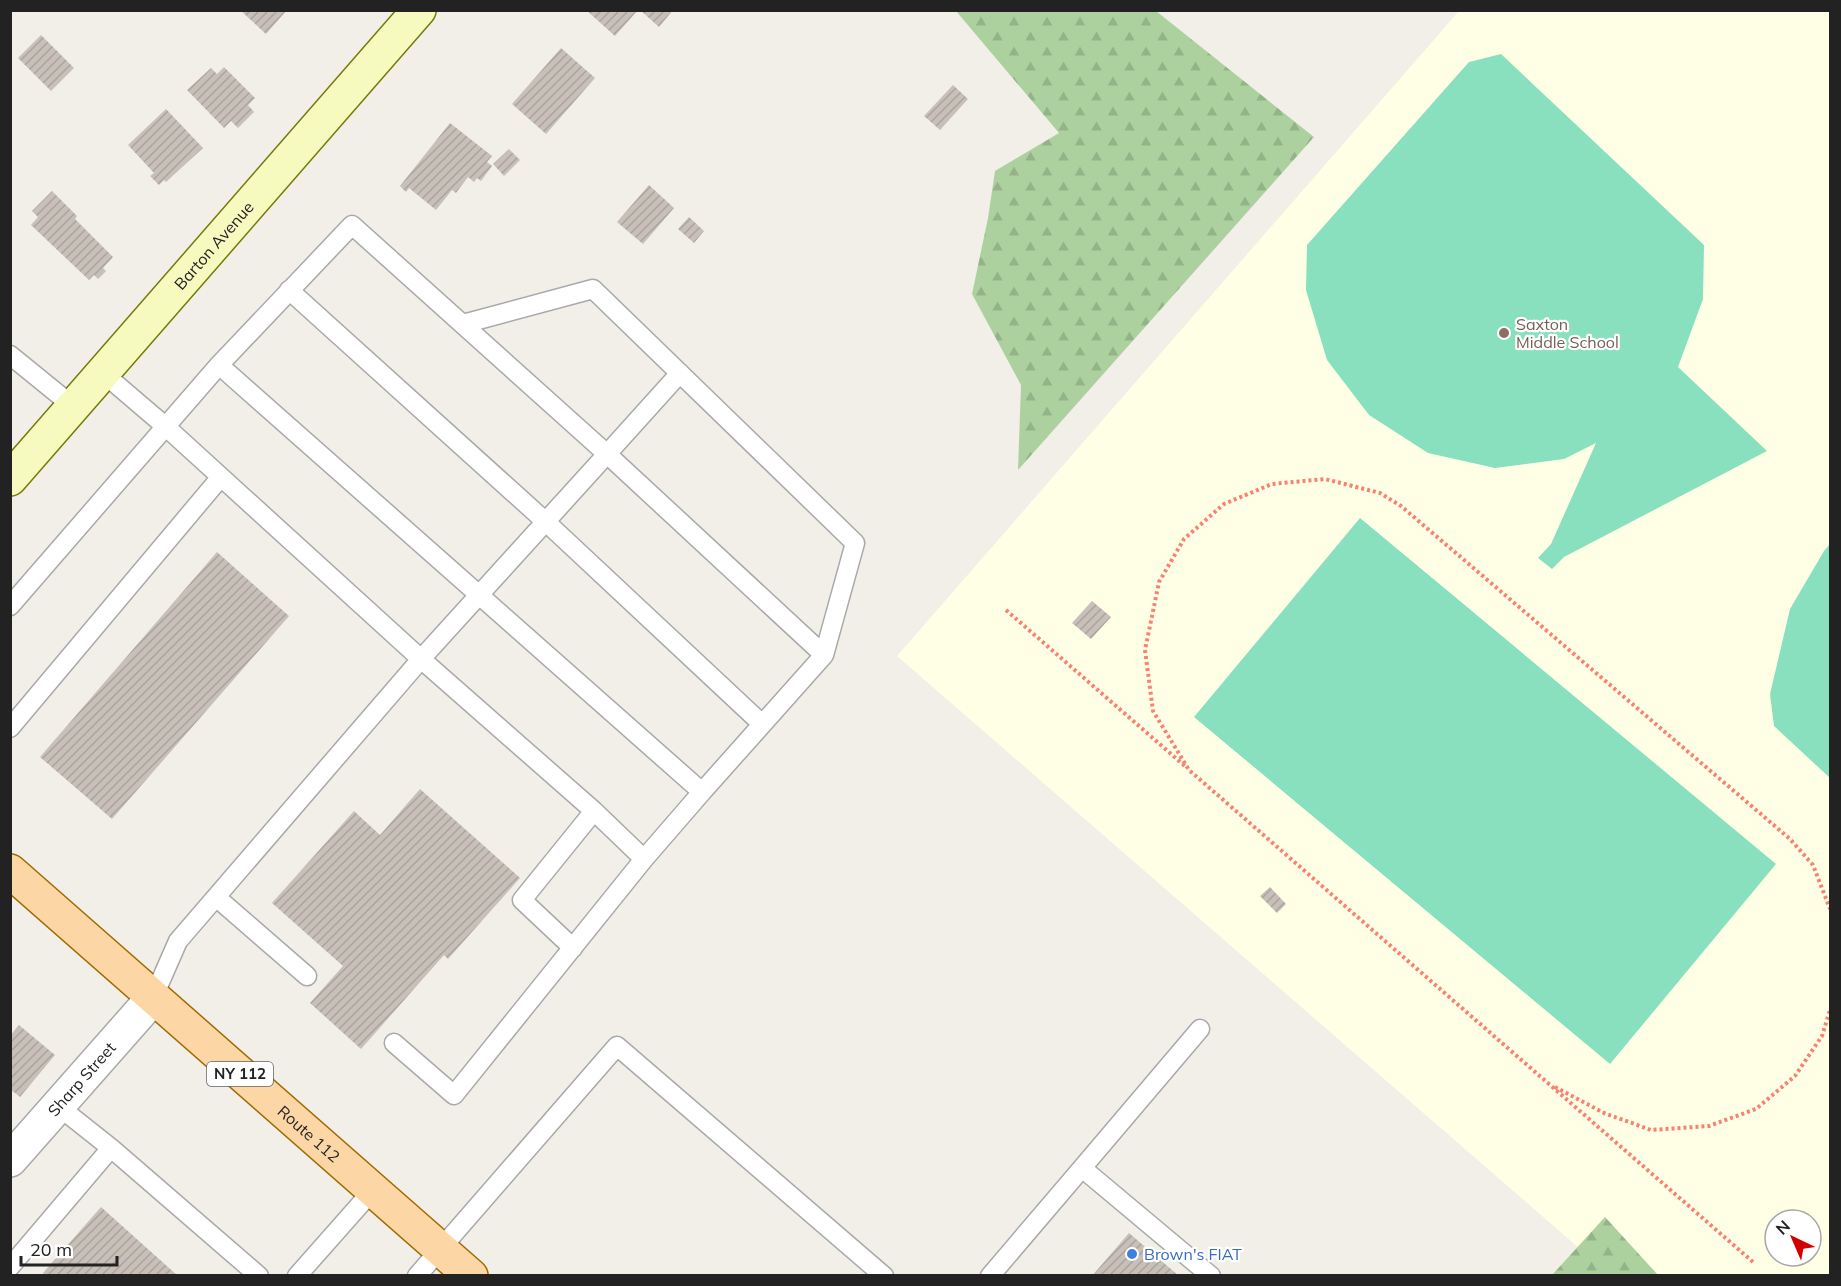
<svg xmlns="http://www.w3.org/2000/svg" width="1841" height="1286" font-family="Mulish,sans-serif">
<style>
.education{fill:#ffffe5;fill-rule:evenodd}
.forest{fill:url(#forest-firs)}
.pitch{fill:#88e0be}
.building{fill:url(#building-hatch)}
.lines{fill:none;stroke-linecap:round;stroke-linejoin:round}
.lane-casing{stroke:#a9a9a9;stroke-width:21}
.street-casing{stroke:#a9a9a9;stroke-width:36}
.secondary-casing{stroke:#707d05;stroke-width:36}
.primary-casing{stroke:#a06b00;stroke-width:36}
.path{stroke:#fa8072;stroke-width:4;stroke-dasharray:3 3;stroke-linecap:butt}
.lane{stroke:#fff;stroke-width:18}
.street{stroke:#fff;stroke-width:33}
.secondary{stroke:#f7fabf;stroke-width:33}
.primary{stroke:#fcd6a4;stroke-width:33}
.education-dot{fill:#8d6e63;stroke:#fff;stroke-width:2}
.shop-dot{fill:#3f7fe0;stroke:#fff;stroke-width:2}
.labels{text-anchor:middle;stroke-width:4.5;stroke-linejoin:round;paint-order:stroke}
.shield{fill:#fff;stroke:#646464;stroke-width:1.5}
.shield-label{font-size:15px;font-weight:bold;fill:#222}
.street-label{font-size:16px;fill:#222;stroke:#fff}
.education-label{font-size:16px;fill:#785e54;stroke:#fff;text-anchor:start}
.shop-label{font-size:16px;fill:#366cbe;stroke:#fff;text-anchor:start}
</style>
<defs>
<pattern id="forest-firs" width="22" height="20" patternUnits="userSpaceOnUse" patternTransform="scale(1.5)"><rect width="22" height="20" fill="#add19e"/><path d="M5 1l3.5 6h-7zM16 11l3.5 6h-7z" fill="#95b388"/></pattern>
<pattern id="building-hatch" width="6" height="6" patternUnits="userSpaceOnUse" patternTransform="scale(1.5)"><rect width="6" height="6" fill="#c7bfb8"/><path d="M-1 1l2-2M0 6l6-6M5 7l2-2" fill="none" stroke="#aba49e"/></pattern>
</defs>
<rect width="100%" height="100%" fill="#f2efe9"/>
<!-- education -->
<path class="education" d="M1459,11H1830V1275H1610L897,656ZM1775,1220H1811V1256H1775Z"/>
<!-- forest -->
<path class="forest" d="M956,11H1156L1314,137L1018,470L1021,385L972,294L988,218L995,171L1059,133Z
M1605,1217L1658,1275H1552Z"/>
<!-- pitch -->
<path class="pitch" d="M1501,54L1704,245L1703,299L1678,367L1767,451L1564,557L1552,569L1538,558L1551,544L1596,443L1564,459L1495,468L1428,453L1369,415L1327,360L1306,290L1307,245L1469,62Z
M1360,518L1776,864L1610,1064L1194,717Z
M1830,544V778L1774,726L1770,694L1790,609L1824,551Z"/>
<!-- building -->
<path class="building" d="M240,10H287L266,34Z
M586,10H638L615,36Z
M640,10H673L659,27Z
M41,35L74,68L51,91L18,58Z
M561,48L595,78L546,134L512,104Z
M224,67L255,98L248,105L254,112L238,128L231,121L224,128L187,90L211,68L217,74Z
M953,85L968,99L940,130L924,116Z
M166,109L203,148L166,182L164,180L159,185L150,176L154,173L128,145Z
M450,123L492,156L487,162L492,166L481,181L477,178L474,182L468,177L456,193L452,190L436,210L409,188L406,192L400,186Z
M509,149L520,160L504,176L493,164Z
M649,185L674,208L643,244L617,222Z
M52,191L77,216L75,219L113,257L103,268L106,271L98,279L94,275L89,280L31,225L38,217L32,211Z
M689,217L704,231L694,243L678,229Z
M217,552L289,616L112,819L40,757Z
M1092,601L1111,617L1091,639L1072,623Z
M420,789L520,878L448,959L444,955L361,1049L310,1003L343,966L272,903L354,811L380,835Z
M1270,887L1286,904L1277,913L1260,896Z
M19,1025L55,1055L20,1097L10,1089V1036Z
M101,1207L178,1276H45L43,1273Z
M1129,1233L1179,1276H1092Z"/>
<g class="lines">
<!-- lane casing -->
<g class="lane-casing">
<path id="lane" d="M289,290L546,522L762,724
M463,324L593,289L855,543L824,655
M10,355L74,407
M219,365L702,792L644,859L454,1095L394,1043
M103,373L165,426L421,659L178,941L153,998
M680,373L607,454L824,655L702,792
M10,606L219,365L352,225L607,454L421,659L594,811L644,859
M10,728L220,478
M216,897L307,976
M573,948L522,900L594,811
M111,1148L259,1276
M1082,1168L1200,1029
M10,1267L111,1148L58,1106
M297,1276L373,1190
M417,1276L617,1046L884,1276
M990,1276L1082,1168L1211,1276"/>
</g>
<!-- street casing -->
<g class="street-casing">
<g id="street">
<path id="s1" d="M10,1160L153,998"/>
</g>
</g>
<!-- secondary casing -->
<g class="secondary-casing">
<g id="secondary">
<path id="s2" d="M10,479L419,10"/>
</g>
</g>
<!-- primary casing -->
<g class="primary-casing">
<g id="primary">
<path id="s3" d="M10,871L471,1276"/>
</g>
</g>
<!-- path -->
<path class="path" d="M1006,610L1186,767
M1555,1087L1604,1113L1651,1130L1709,1126L1756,1109L1795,1076L1822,1036L1830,1010
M1753,1262L1189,770L1153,711L1145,650L1159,582L1184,539L1224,504L1272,484L1325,479L1380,493L1401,506L1790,839L1813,865L1830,909"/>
<!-- lane -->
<use href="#lane" class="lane"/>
<!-- street -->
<use href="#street" class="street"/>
<!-- secondary -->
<use href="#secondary" class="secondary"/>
<!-- primary -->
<use href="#primary" class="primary"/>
</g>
<!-- markers -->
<circle class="education-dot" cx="1504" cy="333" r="6"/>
<circle class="shop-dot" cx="1132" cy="1254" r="6"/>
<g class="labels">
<!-- shield labels -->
<rect class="shield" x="207" y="1062" width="66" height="24" rx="4.5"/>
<g class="shield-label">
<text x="240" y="1079">NY 112</text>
</g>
<!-- street labels -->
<g class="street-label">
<text dy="6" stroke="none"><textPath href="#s2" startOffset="310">Barton Avenue</textPath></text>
<text dy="6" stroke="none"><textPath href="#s1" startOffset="108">Sharp Street</textPath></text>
<text dy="6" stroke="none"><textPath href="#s3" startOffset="398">Route 112</textPath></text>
</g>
<!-- education labels -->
<g class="education-label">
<text x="1516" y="330">Saxton<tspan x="1516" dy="18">Middle School</tspan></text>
</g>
<!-- shop labels -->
<g class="shop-label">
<text x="1144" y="1260">Brown's FIAT</text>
</g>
</g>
<!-- border -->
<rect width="1841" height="1286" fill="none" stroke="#222222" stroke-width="24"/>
<!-- north arrow -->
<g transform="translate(1793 1238) rotate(316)"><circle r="28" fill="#ffffff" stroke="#a7a7a7" stroke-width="1.5"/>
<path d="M0-4.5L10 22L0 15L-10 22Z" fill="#d40000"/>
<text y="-9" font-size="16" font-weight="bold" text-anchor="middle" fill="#222222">N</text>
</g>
<!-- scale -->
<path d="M21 1256v9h96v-9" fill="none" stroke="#222222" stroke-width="3"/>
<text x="30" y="1256" font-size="18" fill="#222222" stroke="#ffffff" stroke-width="4.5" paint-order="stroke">20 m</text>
</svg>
